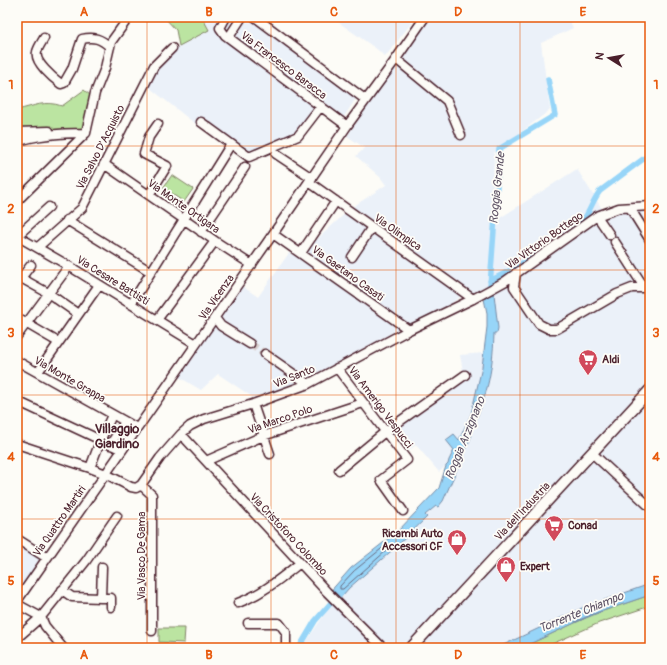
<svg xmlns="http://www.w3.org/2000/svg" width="667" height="665" font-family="Pangolin,sans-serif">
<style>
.built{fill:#ebf1f9}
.green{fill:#bbe4a1;stroke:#828266}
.water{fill:#97d5f8;stroke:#788ca6}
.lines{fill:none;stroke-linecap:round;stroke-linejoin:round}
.shore{stroke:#69687d;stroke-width:1}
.stream{stroke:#788ca6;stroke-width:1.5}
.canal{stroke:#97d5f8;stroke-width:5.5}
.minor-tunnel{stroke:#d9d0ce;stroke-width:8;stroke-dasharray:8 4;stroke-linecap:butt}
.minor-casing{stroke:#4a1f2b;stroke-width:11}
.major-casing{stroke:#4a1f2b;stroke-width:13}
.minor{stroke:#fdfcf7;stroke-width:8}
.major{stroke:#fdfcf7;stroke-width:10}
.grid{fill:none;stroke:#e8590c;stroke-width:1;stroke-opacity:0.55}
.labels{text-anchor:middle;stroke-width:3.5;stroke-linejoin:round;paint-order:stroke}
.street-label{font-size:11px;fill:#4a1f2b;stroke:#fdfcf7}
.poi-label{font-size:11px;font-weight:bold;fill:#4a1f2b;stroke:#fdfcf7;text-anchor:start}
.water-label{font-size:12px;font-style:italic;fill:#615668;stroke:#fdfcf7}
.quarter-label{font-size:13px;font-weight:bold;fill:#4a1f2b;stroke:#fdfcf7}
.neatline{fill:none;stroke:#e8590c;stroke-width:1.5}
.grid-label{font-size:13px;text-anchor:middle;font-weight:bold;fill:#e8590c}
</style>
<rect width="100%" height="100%" fill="#fdfcf7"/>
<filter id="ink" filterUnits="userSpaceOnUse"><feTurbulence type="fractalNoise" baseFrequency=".025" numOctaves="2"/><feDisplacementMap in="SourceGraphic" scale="8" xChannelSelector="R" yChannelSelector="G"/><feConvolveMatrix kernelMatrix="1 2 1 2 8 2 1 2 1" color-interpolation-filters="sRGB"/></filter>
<g filter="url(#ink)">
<!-- built -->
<path class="built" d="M202,17H257L360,92L342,120L321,106L295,135L282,146L256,159L251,160L246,159L189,119L145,84L148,76L179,46L209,30Z
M331,17H416L385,57L378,50Z
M431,17H568L573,28L541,43L550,110L494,153L492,223L577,169L602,209L609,206L631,202L650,201V584L584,607L497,648H302L334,600L336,602L349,588L427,517L425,515L443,501L472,436H468L479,415L494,348V333L497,332L498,328L493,294L484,299L461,296L445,308L428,317L402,327L327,369L294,384L254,398L218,374L201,390L179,377L218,319L242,286L258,297L289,253L298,257L351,208L386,185L380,177L356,156L365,148L347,136L397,64L419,35Z
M484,353L479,386L471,414L449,460L448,464L439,472L416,445L402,455L388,435L453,386L467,372L463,371L460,355Z
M17,542L46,563L17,596Z"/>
<!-- green -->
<path class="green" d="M164,17H202L209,30L179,46L176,30Z
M84,90L91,96L84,128L82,132L17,143V110C35,106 44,100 62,106Z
M172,175L193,189L184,202L163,188Z
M650,595V606L599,623L543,648H521L594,614Z
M159,628H185L184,643L159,642Z"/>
<!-- water -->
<path class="water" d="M494,294L498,328L497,333H494C493,372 486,402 468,436L472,435L443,501L438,507L436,506L425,515L427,517L397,546L349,588L336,603L328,594L351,568L397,532L439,488L446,466L448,464L449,460L454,450L446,440L454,434L459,440L471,414L482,367L487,327V313L484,299Z
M650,584V595L594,614L521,648H497L584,607Z"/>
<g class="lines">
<!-- shore -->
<path class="shore" d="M384,547H387V550L343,589H340V586L354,571Z"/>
<!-- stream -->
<path class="stream" d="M575,622L602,611"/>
<!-- canal -->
<path class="canal" d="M575,228C588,220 591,202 600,191L650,154
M490,281L511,270L540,252
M489,303C492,251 497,200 499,149L555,115L548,79
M299,648L315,621L336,597"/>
<!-- minor-tunnel -->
<path class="minor-tunnel" d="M250,344L265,354"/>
<!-- minor casing -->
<g class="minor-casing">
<path id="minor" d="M226,17L220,28L225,35L347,126
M255,17L366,100
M229,37L242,17
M44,38C42,42 38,47 37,52C34,62 53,78 61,84L64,83L72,69L82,39C94,36 101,39 110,47
M396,59L447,101L461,135
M201,122L249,157L298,136L321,106
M17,132L49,131
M17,142C38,134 63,133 86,133
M276,154L312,178
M104,164L215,241L252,265
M309,182L473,299
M149,195L167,166L144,154L149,137L158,124
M17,201L86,133L95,93L105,68L111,42L129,17
M630,208L650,240
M597,216L610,235
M67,220L151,272
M201,232L245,167
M273,234L409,330
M17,236L69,266L196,344
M17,236L49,207
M615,242L644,287
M38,247L82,208L154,66L172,48
M301,253L336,201
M352,257L372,227
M31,265L21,278L48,293L78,314
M516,273L514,287L539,324L549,329H557L617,294L632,288H650
M131,304L231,144
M17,318L58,342
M215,318L221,326L250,344
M157,320L215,241
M17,336L69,266
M265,354L308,384
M17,361L137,428
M337,368L407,460L381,480L403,511
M38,372L99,285
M17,401L122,450
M253,404L270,454
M181,434L327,592L383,648
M17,444L90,468L106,474L131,487L136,488L141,485L160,458L181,434L190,426L204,419L253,404L308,384L409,330L473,299L504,282L597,216L619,208L650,206
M110,445L125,422
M592,453L650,507
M206,461L263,436L363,403
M90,468L101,439L112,415
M339,470L386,431L465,375
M141,485L152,495V631
M17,539L47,558
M62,590L72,597L101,598L102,567
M101,598H111V607
M17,601L273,234L347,126L396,59L425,17
M238,603C262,594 281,578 300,563
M17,604L41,617L86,561L117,516
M248,623H279L286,632V648
M17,638L41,617L45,626L63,648"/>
</g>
<!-- major casing -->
<g class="major-casing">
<path id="major" d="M411,648L650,390"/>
</g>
<!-- minor -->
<use href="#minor" class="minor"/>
<!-- major -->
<use href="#major" class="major"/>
</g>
</g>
<!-- grid -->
<path class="grid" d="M147,17V648M271,17V648M396,17V648M520,17V648M17,146H650M17,270H650M17,395H650M17,519H650"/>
<!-- icons -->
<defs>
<g id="supermarket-pin" transform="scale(1)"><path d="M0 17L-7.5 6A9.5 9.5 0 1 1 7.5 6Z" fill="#d1495b" stroke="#fdfcf7"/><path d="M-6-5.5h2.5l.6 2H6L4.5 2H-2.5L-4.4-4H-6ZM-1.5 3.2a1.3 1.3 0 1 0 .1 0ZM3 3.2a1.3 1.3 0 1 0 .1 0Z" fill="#fff"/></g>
<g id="shop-pin" transform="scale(1)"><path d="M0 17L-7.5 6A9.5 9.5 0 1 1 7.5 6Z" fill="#d1495b" stroke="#fdfcf7"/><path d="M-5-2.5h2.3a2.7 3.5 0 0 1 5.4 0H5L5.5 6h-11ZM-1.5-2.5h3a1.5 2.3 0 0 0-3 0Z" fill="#fff"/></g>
</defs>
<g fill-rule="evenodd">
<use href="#supermarket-pin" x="588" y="359"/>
<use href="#supermarket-pin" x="554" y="525"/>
<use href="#shop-pin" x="457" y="539"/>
<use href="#shop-pin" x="506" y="566"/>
</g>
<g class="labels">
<!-- street labels -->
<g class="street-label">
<text transform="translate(284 65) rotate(37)" y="4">Via Francesco Baracca</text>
<text transform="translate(100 147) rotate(-63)" y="4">Via Salvo D'Acquisto</text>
<text transform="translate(184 206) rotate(35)" y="4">Via Monte Ortigara</text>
<text transform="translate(398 232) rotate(35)" y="4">Via Olimpica</text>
<text transform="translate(544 240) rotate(-35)" y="4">Via Vittorio Bottego</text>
<text transform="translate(348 273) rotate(36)" y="4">Via Gaetano Casati</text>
<text transform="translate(113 280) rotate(32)" y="4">Via Cesare Battisti</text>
<text transform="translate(216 297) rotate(-55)" y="4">Via Vicenza</text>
<text transform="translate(294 376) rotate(-22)" y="4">Via Santo</text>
<text transform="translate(70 379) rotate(30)" y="4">Via Monte Grappa</text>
<text transform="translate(381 407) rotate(53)" y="4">Via Amerigo Vespucci</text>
<text transform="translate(280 419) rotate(-19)" y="4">Via Marco Polo</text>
<text transform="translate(522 511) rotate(-47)" y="4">Via dell'Industria</text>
<text transform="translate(59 521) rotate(-55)" y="4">Via Quattro Martiri</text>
<text transform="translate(289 534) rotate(47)" y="4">Via Cristoforo Colombo</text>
<text transform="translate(141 556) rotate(-90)" y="4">Via Vasco De Gama</text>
</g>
<!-- poi labels -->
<g class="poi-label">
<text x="602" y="363">Aldi</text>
<text x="568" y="529">Conad</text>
<text x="443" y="537" text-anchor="end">Ricambi Auto<tspan x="443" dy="13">Accessori CF</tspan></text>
<text x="520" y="570">Expert</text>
</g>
<!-- water labels -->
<g class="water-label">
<text transform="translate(497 188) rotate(-84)" y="4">Roggia Grande</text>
<text transform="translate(465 438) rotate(-68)" y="4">Roggia Arzignano</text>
<text transform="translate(581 612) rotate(-22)" y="4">Torrente Chiampo</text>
</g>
<!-- quarter labels -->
<g class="quarter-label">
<text x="117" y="433">Villaggio<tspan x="117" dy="15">Giardino</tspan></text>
</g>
</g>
<!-- margin -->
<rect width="667" height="665" fill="none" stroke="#fdfcf7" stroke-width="44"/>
<!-- north arrow -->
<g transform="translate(609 58) rotate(281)" stroke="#fdfcf7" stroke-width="3" paint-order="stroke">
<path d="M0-3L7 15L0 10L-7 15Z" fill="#4a1f2b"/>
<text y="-6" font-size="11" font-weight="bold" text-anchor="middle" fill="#4a1f2b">N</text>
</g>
<rect x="22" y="22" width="623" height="621" class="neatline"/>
<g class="grid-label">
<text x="84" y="16">A</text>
<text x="209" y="16">B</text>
<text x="334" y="16">C</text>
<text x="458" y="16">D</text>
<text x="583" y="16">E</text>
<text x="11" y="89">1</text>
<text x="656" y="89">1</text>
<text x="11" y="213">2</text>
<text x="656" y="213">2</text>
<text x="11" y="337">3</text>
<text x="656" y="337">3</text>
<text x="11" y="461">4</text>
<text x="656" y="461">4</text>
<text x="11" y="585">5</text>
<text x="656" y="585">5</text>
<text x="84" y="659">A</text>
<text x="209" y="659">B</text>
<text x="334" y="659">C</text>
<text x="458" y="659">D</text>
<text x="583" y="659">E</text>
</g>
</svg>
